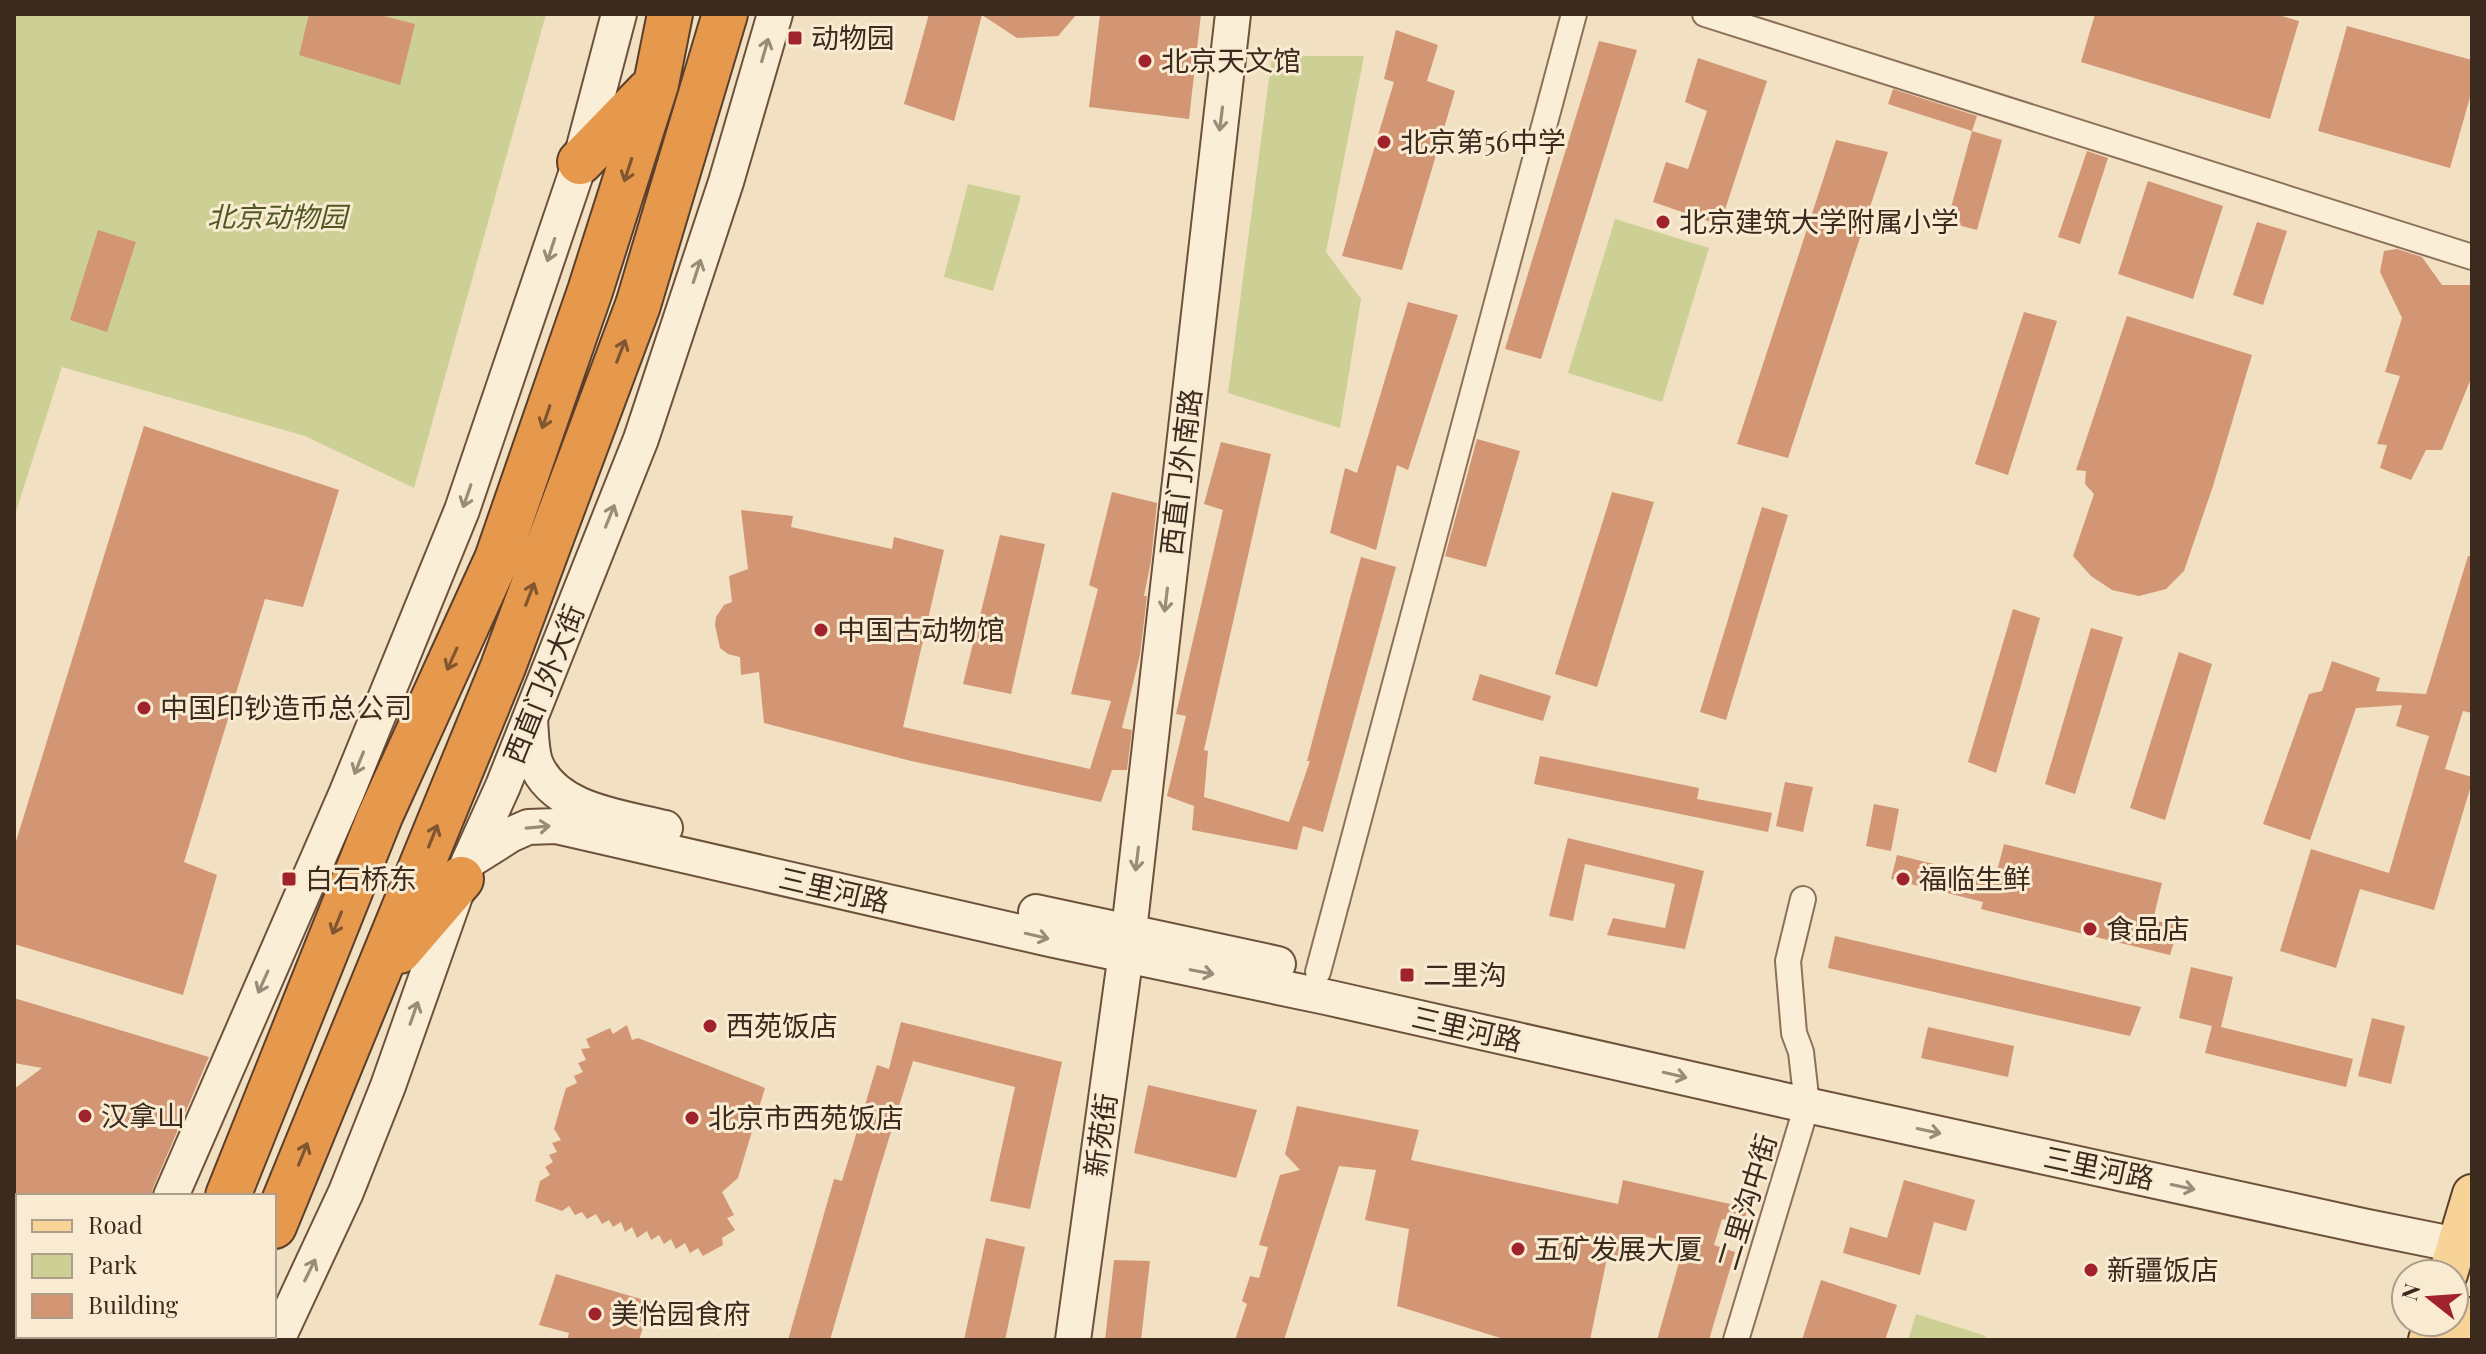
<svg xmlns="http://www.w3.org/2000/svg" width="2486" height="1354" font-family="'Playfair Display','Noto Sans SC',serif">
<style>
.green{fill:#cdd095}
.building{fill:#d29675}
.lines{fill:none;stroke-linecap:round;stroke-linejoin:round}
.street-casing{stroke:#8d7058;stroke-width:28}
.secondary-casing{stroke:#6e513b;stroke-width:38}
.primary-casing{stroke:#5a3f2c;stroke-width:42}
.highway-casing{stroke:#5a3f2c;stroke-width:48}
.street{stroke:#fbeed6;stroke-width:24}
.secondary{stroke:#fbeed6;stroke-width:34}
.primary{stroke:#f7d397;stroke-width:38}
.highway{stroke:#e6994d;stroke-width:44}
.oneway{stroke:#9b8c7a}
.oneway2{stroke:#7f5630}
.poi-dot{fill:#a0232c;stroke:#f8ebd2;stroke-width:3}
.labels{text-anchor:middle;stroke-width:6;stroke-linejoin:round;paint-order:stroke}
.poi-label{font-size:28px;fill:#3b2a1d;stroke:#f8ebd2;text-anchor:start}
.park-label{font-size:28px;font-style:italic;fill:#4f5922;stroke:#f8ebd2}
.street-label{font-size:28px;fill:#3b2a1d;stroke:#f8ebd2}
</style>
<rect width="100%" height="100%" fill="#f1e0c2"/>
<!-- green -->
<path class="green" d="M14,14H546L414,488L305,436L62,367L14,518Z
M1272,56H1364L1326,252L1361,299L1340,428L1228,393Z
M968,184L1021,196L993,291L944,277Z
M1615,219L1709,248L1662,402L1568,373Z
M1916,1314L1986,1336L1985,1340H1908Z"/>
<!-- building -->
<path class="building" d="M309,14H376L415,24L400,85L299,55Z
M929,14H1077L1058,36L1017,38L982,15L954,121L904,104Z
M1100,14H1201L1189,119L1089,107Z
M2095,14H2275L2299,21L2270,119L2081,62Z
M2347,26L2472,60V90L2450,168L2318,131Z
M1396,30L1438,45L1427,81L1455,91L1402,270L1342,256L1394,82L1384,79Z
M1599,41L1637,50L1541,359L1505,349Z
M1698,58L1767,81L1720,225L1653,202L1666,162L1688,169L1707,111L1685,102Z
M1893,89L1977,116L1972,131L1888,104Z
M1972,131L2002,140L1977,230L1947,222Z
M1836,140L1888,152L1788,458L1737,444Z
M2087,151L2108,158L2080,244L2058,237Z
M2148,181L2223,206L2193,299L2118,274Z
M2257,222L2287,231L2263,305L2233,295Z
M98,230L136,242L107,332L70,320Z
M2397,249L2422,257L2442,285H2472V376L2442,450H2426L2411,480L2380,468L2387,445L2377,444L2400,376L2385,372L2402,318L2380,272L2384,251Z
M1408,302L1458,315L1408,470L1397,465L1376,550L1330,533L1345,468L1357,473Z
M2024,312L2057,321L2008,475L1975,464Z
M2127,316L2252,355L2213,486L2184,571L2166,589L2139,596L2112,590L2091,576L2073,556L2094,494L2085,484L2086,471L2076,470Z
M144,426L339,490L303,607L265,599L224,732L184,862L217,875L183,995L14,944V848Z
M1477,439L1520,451L1486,567L1445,556Z
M1221,442L1271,454L1204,750L1208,751L1204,797L1289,822L1310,761H1307L1361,557L1396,567L1323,832L1303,826L1297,850L1192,830L1194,806L1167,796L1186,716L1176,714L1223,510L1204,504Z
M1112,492L1157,503L1151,561L1144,596H1147L1140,655L1122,728L1132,730L1127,770H1112L1101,802L911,761L764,723L759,672L741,675L740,657L728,654L720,648L715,625L716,617L724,605L732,602L729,576L748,569L741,510L793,516L791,527L892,549L894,537L944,550L903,727L1090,769L1111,701L1071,694L1098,589L1089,585Z
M1612,492L1654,502L1597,687L1555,674Z
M1762,507L1788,515L1726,720L1700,712Z
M1000,535L1045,544L1011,694L963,684Z
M2468,556H2472V713L2463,711L2445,769L2472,777V782L2434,910L2360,889L2336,968L2280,951L2311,849L2389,873L2429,736L2396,726L2402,705L2356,708L2310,840L2263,824L2309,694L2322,691L2332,661L2380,678L2376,691L2426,694Z
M2013,609L2040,618L1996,773L1968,762Z
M2091,628L2123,637L2075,794L2045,784Z
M2179,652L2212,664L2165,820L2130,808Z
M1480,674L1551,696L1543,721L1472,700Z
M1540,756L1699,788L1697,799L1772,813L1768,832L1534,784Z
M1785,782L1813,787L1803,832L1776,826Z
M1874,804L1899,809L1891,851L1866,846Z
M1568,838L1704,871L1685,949L1607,935L1613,918L1665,928L1675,884L1585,864L1573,921L1549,916Z
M2004,844L2162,883L2153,920L2179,926L2170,955L1981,909L1983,902L1891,879L1897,855L1995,879Z
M1835,936L2141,1007L2130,1036L1828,968Z
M2191,967L2233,977L2221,1027L2353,1059L2346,1087L2205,1053L2212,1026L2179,1018Z
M14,998L209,1057L153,1188L151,1196H14V1089L42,1068L14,1063Z
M2372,1018L2405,1026L2391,1084L2358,1076Z
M901,1022L1062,1062L1030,1209L990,1201L1015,1087L913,1061L878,1174L830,1340H788L834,1179L842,1181L877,1065L889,1069Z
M627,1025L632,1040L638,1038L765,1088L738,1178L722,1192L734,1215L727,1218L735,1230L722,1238L723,1245L703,1256L698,1248L690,1253L685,1243L676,1249L671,1239L664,1244L659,1235L651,1240L647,1231L637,1238L632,1227L625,1232L621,1222L613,1227L609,1220L602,1224L596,1214L587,1219L582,1212L575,1215L569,1206L562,1211L535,1201L540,1181L550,1175L545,1167L553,1162L549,1155L557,1152L552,1143L561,1140L554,1129L566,1088L577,1083L574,1076L583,1072L578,1063L586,1060L581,1049L590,1048L586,1039L610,1028L613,1034Z
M1928,1027L2014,1046L2008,1077L1921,1058Z
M1148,1085L1257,1110L1236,1178L1134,1153Z
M1297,1106L1419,1130L1411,1160L1618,1204L1623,1180L1748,1208L1743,1225L1722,1219L1714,1245L1735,1252L1709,1340H1657L1684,1245L1634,1234L1629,1259L1608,1253L1590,1340H1507L1397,1306L1409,1229L1365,1220L1376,1170L1339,1166L1284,1340H1235L1247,1304L1242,1301L1250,1276L1259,1278L1268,1247L1259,1245L1280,1175L1300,1170L1285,1154Z
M1904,1180L1975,1200L1966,1231L1934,1222L1920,1275L1843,1253L1850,1227L1887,1238Z
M986,1238L1025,1247L1005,1340H964Z
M1114,1260L1150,1261L1141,1340H1105Z
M556,1274L651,1302L639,1340H567L569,1333L539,1325Z
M1821,1280L1897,1305L1885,1340H1802Z"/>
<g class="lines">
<!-- street casing -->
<g class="street-casing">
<path id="street" d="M1705,14L2472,257
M1318,972L1574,14
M1736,1340L1807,1105L1801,1052L1794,1033L1788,961L1803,899"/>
</g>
<!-- secondary casing -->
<g class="secondary-casing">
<path id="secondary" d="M530,719C531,733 531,749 535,762C554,811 621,817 665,828
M469,861L510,835L528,827L556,826L1054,940L1326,997L1779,1099L2363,1226L2472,1248
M1036,912L1278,964
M171,1196L347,792L462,510L580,162L619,14
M109,1340L111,1336
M277,1340L346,1192L388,1086L461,879L503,786L641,439L726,182L775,14
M1073,1340L1129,931L1233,14"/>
</g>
<!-- primary casing -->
<g class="primary-casing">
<path id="primary" d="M2448,1274L2472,1194
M2428,1340L2434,1322
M2465,1340L2472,1317"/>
</g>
<!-- highway casing -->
<g class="highway-casing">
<path id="highway" d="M580,162L649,91
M399,951L461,879
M228,1196L380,816L497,559L590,291L656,84L670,14
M274,1226L503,667L638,305L725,14
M171,1340L172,1336
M228,1340L230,1336"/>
</g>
<!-- street -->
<use href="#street" class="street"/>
<!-- secondary -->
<use href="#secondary" class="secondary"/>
<!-- primary -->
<use href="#primary" class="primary"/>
<!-- highway -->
<use href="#highway" class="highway"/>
</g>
<!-- one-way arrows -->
<defs><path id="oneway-shaft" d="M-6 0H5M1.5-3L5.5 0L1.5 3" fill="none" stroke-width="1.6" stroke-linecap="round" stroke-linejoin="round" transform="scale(2)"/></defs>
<g class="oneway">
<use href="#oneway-shaft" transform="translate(765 50) rotate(-74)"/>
<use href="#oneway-shaft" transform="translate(1221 119) rotate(97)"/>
<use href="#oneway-shaft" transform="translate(551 250) rotate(108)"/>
<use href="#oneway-shaft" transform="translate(697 271) rotate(-72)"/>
<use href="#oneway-shaft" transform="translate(467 496) rotate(109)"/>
<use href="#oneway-shaft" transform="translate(610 516) rotate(-68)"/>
<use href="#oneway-shaft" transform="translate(1166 600) rotate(97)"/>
<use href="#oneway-shaft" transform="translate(359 763) rotate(112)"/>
<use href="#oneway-shaft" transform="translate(538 827) rotate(-5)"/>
<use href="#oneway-shaft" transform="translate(1137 859) rotate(97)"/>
<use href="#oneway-shaft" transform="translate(1037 936) rotate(13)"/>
<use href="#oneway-shaft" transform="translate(1202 972) rotate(11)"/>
<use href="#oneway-shaft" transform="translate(263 982) rotate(114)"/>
<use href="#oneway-shaft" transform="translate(414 1013) rotate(-71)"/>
<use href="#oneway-shaft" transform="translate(1675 1075) rotate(13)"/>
<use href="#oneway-shaft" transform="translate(1929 1131) rotate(12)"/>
<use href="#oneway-shaft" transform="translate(2183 1187) rotate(12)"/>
<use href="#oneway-shaft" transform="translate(310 1270) rotate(-64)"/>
</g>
<g class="oneway2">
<use href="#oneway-shaft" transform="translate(628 170) rotate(108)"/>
<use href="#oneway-shaft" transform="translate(621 351) rotate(-69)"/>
<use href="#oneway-shaft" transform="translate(546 417) rotate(109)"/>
<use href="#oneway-shaft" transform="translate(530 594) rotate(-69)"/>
<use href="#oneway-shaft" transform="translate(452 659) rotate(114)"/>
<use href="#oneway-shaft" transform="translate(433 836) rotate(-68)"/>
<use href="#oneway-shaft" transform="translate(337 923) rotate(112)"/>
<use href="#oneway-shaft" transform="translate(303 1154) rotate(-68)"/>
</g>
<!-- markers -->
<g class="poi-dot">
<rect x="787" y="30" width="16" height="16" rx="4"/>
<circle cx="1145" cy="61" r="8"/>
<circle cx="1384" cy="142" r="8"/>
<circle cx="1663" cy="222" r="8"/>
<circle cx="821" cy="630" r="8"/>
<circle cx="144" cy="708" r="8"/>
<rect x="281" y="871" width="16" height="16" rx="4"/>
<circle cx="1903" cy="879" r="8"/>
<circle cx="2090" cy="929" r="8"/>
<rect x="1399" y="967" width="16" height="16" rx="4"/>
<circle cx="710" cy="1026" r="8"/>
<circle cx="85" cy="1116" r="8"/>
<circle cx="692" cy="1118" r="8"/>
<circle cx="1518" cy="1249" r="8"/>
<circle cx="2091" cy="1270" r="8"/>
<circle cx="595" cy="1314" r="8"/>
</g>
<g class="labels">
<!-- poi labels -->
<g class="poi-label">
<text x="811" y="48">动物园</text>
<text x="1161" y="71">北京天文馆</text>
<text x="1400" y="152">北京第56中学</text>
<text x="1679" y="232">北京建筑大学附属小学</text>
<text x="837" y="640">中国古动物馆</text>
<text x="160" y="718">中国印钞造币总公司</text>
<text x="305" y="889">白石桥东</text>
<text x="1919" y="889">福临生鲜</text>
<text x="2106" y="939">食品店</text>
<text x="1423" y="985">二里沟</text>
<text x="726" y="1036">西苑饭店</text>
<text x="101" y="1126">汉拿山</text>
<text x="708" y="1128">北京市西苑饭店</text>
<text x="1534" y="1259">五矿发展大厦</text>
<text x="2107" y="1280">新疆饭店</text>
<text x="611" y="1324">美怡园食府</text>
</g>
<!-- park labels -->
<g class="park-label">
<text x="277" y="227">北京动物园</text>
</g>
<!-- street labels -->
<g class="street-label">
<text transform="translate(1181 472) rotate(-83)" y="10">西直门外南路</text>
<text transform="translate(544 684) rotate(-68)" y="10">西直门外大街</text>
<text transform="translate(834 890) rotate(13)" y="10">三里河路</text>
<text transform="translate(1467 1029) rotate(13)" y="10">三里河路</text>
<text transform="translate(1101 1135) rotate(-82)" y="10">新苑街</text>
<text transform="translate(2099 1168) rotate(12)" y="10">三里河路</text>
<text transform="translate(1747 1202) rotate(-73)" y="10">二里沟中街</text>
</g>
</g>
<!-- border -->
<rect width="2486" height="1354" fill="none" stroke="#3b2a1d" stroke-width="32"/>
<!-- legend -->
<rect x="16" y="1194" width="260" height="144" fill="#f8ebd2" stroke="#ac9e8a" stroke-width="2"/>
<rect x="32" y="1220" width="40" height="12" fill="#f7d397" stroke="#ac9e8a" stroke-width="2"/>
<text x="88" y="1234" font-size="24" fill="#3b2a1d">Road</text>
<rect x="32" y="1254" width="40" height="24" fill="#cdd095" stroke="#ac9e8a" stroke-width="2"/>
<text x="88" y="1274" font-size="24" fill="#3b2a1d">Park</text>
<rect x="32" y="1294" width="40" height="24" fill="#d29675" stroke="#ac9e8a" stroke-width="2"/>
<text x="88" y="1314" font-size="24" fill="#3b2a1d">Building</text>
<!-- north arrow -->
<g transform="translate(2430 1298) rotate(287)"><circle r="38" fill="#f8ebd2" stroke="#ac9e8a" stroke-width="2"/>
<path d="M0-6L14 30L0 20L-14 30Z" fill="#a0232c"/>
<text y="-12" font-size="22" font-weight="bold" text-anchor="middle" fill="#3b2a1d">N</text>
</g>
</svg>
